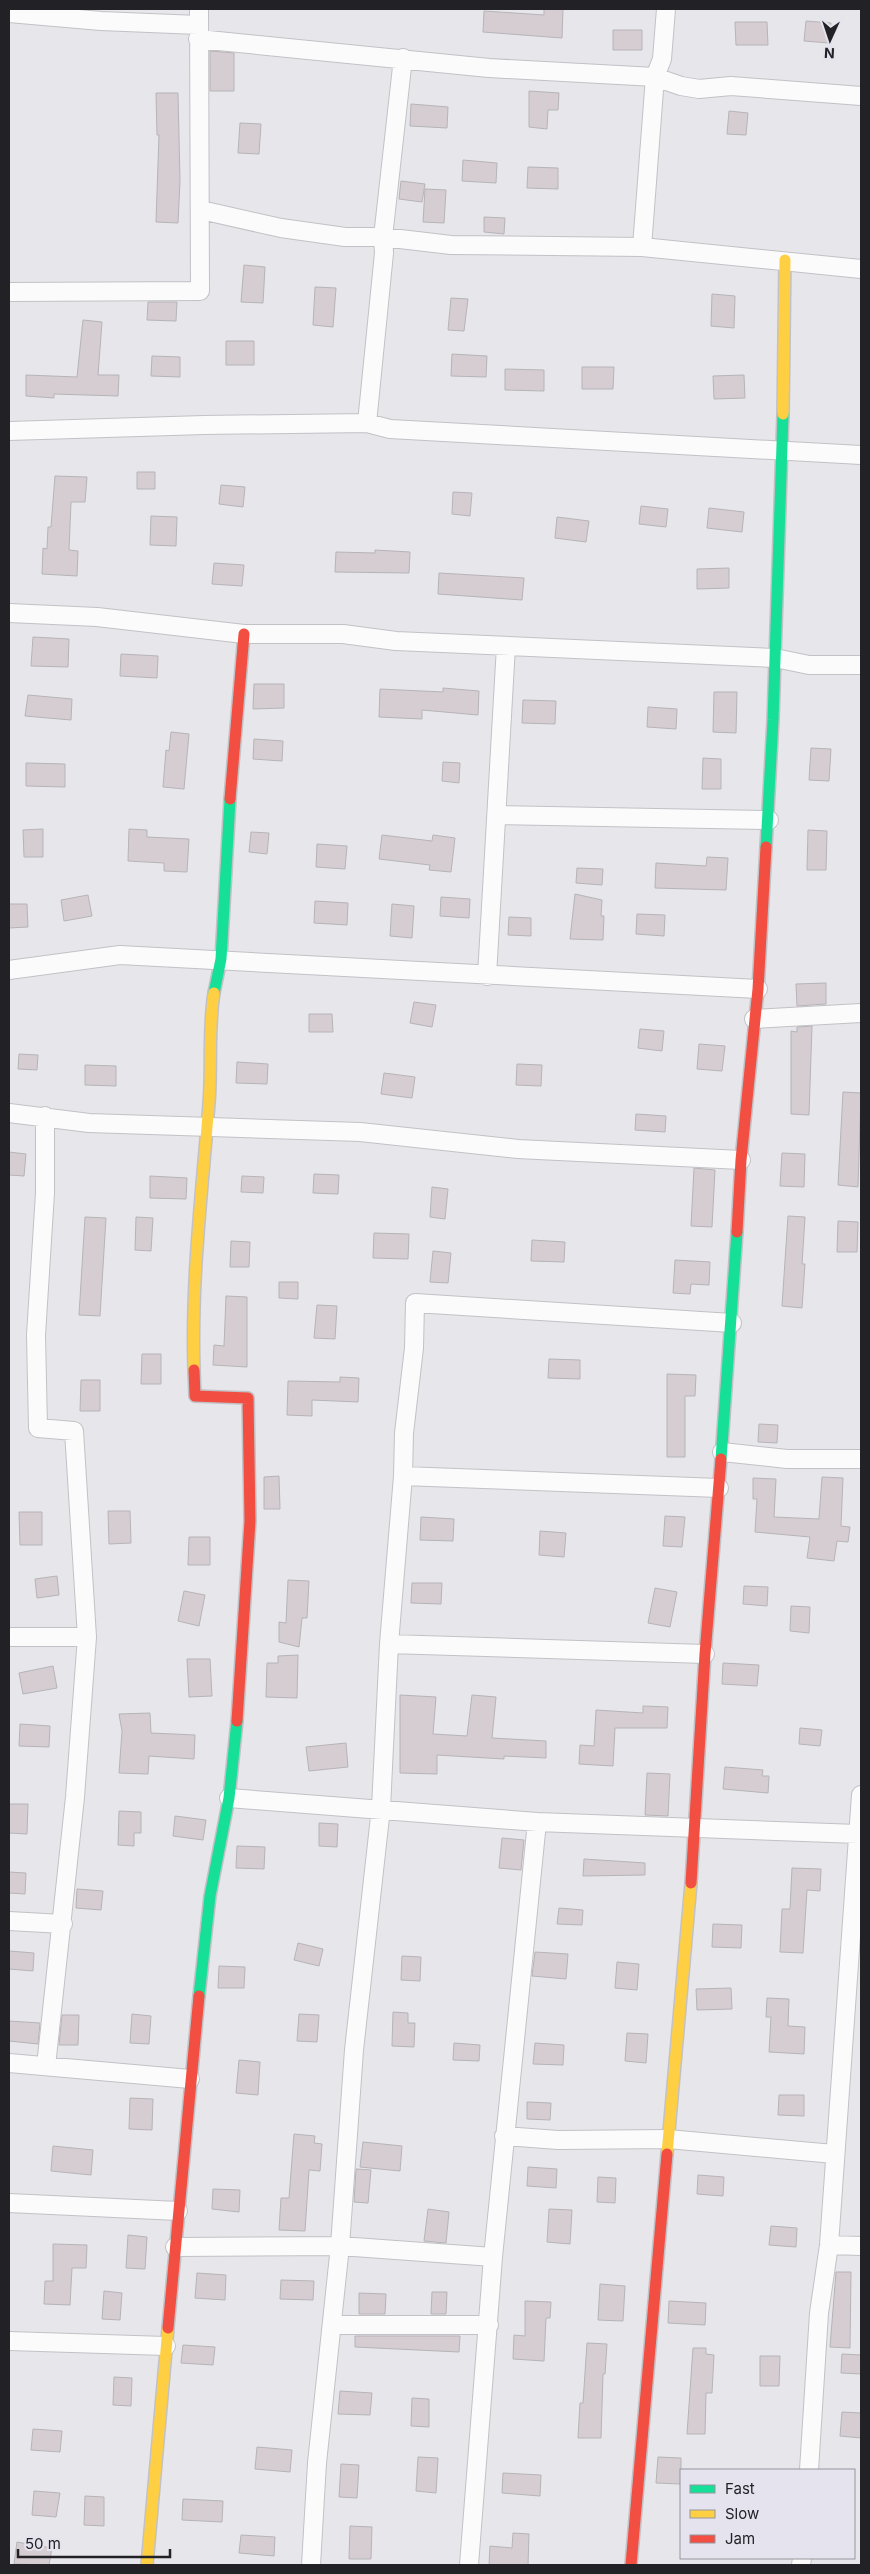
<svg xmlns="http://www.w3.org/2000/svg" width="870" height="2574" font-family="Inter,sans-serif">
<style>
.building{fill:#d6cdd2;stroke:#b6b4b7}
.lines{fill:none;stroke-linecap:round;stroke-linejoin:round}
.street-casing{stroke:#c2c2c6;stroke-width:20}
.fast-casing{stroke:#c2c2c6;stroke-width:14}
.slow-casing{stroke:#c2c2c6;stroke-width:14}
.jam-casing{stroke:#c2c2c6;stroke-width:14}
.street{stroke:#fbfbfc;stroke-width:18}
.fast{stroke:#16e098;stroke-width:11}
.slow{stroke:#ffcf43;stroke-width:11}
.jam{stroke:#f24e42;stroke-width:11}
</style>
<rect width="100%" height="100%" fill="#e6e6eb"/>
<!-- building -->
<path class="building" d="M544,9H563L562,38L483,32L484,11L544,15Z
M806,21L831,23L829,43L804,41Z
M735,22H767L768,45H736Z
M613,30H642V50H613Z
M210,51L234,53V91H210Z
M529,91L559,93L558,110H548L547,129L529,127Z
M156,93H178L180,181L178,223L156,222L159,135H157Z
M411,104L448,107L447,128L410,126Z
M729,111L748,113L746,135L727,134Z
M240,123L261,124L259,154L238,153Z
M463,160L497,163L496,183L462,181Z
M528,167L558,168V189L527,188Z
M401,181L425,184L422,202L399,199Z
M425,189L446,190L444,223L423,222Z
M484,217L505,218L504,234L484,232Z
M244,265L265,267L263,303L241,302Z
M315,287L336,288L333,327L313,325Z
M712,294L735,296L734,328L711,326Z
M451,298L468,299L464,331L448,330Z
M148,302H177L176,321L147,320Z
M83,320L102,322L98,375H119L118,396L54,394V398L26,396V375L77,377Z
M226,341H254V365H226Z
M452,354L487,356L486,377L451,376Z
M152,356L180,357V377L151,376Z
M582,367H614L613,389H582Z
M505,369L544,370V391L505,390Z
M744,375L745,398L714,399L713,376Z
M137,472H155V489H137Z
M55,476L87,477L85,502H71L69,550L78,551L77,576L42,574L43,548L47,549L48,527H51Z
M221,485L245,487L243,507L219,504Z
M453,492L472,493L470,516L452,514Z
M641,506L668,509L666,527L639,524Z
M709,508L744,512L742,532L707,528Z
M151,516L177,517L176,546L150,545Z
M557,517L589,521L586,542L555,538Z
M375,550L410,552L409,573L335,572L336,552L375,553Z
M214,563L244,565L242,586L212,584Z
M729,568V588L697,589V569Z
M439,573L524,578L522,600L438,594Z
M33,637L69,639L68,667L31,666Z
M121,654L158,656L157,678L120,676Z
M254,684H284V708L253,709Z
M443,688L479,691L478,715L422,710V719L379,717L380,689L443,692Z
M714,692H737L736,733L713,732Z
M28,695L72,699L71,720L25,716Z
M523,700L556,701L555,724L522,723Z
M648,707L677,709L676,729L647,727Z
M171,732L189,734L184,789L163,787L166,750L169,751Z
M254,739L283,741L282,761L253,759Z
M811,748L831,749L829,781L809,780Z
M703,758L721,759V789H702Z
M443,762L460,763L459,783L442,781Z
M26,763L65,764V787L26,786Z
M43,829V857H24L23,830Z
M129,829L147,830V837L189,839L187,872L164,871V863L128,861Z
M808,830L827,831L826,870H807Z
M251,832L269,833L267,854L249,852Z
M382,835L432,841L433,835L455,838L451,872L429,870L430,865L379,859Z
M317,844L347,846L345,869L316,867Z
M707,857L728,858L726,890L655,888L656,863L706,866Z
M577,868L603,869L602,885L576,883Z
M575,894L602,900L601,916H604L603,940L570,939Z
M88,895L92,916L64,921L61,900Z
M441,897L470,899L469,918L440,916Z
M315,901L348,903L347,925L314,923Z
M9,904H27L28,927L9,928Z
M392,904L414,906L412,938L390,936Z
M637,914L665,915L664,936L636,934Z
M509,917L531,918V936L508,935Z
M826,983V1004L797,1006L796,984Z
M414,1002L436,1005L432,1027L410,1023Z
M309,1014H332L333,1032H309Z
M812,1026L809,1115L791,1114V1031L797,1032V1027Z
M640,1029L664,1031L662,1051L638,1048Z
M699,1044L725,1046L722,1071L697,1069Z
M19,1054L38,1055L37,1070L18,1069Z
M237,1062L268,1064L267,1084L236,1083Z
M517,1064L542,1065L541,1086L516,1085Z
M85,1065L116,1066V1086L85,1085Z
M384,1073L415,1077L412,1098L381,1094Z
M843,1092L861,1093L858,1187L838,1185Z
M636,1114L666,1116L665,1132L635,1130Z
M9,1152L26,1154L24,1176L9,1175Z
M782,1153L805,1154L804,1187L780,1186Z
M694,1168L715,1170L712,1227L691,1226Z
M314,1174L339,1175L338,1194L313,1193Z
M150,1176L187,1178L186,1199L150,1198Z
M242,1176L264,1177L263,1193L241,1192Z
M432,1187L448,1189L445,1219L430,1217Z
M788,1216L805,1217L802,1264H805L802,1308L782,1306Z
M85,1217L106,1218L100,1316L79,1315Z
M136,1217L153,1218L151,1251L135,1250Z
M838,1221L858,1222L857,1252H837Z
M374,1233L409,1234L408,1259L373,1258Z
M532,1240L565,1242L564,1262L531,1261Z
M231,1241L250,1242L249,1267H230Z
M433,1251L451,1253L448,1283L430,1282Z
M675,1260L710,1262L709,1285L691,1284L690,1294L673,1293Z
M279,1282H298V1299L279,1298Z
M226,1296L247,1297V1367L213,1365L214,1345L224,1346Z
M317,1305L337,1306L335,1339L314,1338Z
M142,1354H161V1384H141Z
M549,1359L580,1360V1379L548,1378Z
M667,1374L696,1375L695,1396H685V1457H667Z
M340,1377L359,1378L358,1402L312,1400V1416L287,1415L288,1381L340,1382Z
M81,1380H100V1411H80Z
M759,1424L778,1425L777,1443L758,1442Z
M279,1476L280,1509H264V1477Z
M822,1477L843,1478L841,1526L850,1527L848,1542L837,1541L834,1561L807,1558L810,1537L755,1532L757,1499H753V1478L776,1479L774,1517L819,1519Z
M108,1511H130L131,1543L109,1544Z
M19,1512H42V1545H20Z
M665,1516L685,1517L682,1547L663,1546Z
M421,1517L454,1519L453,1541L420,1540Z
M540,1531L566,1533L564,1557L539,1555Z
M189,1537H210V1565H188Z
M57,1576L59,1595L37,1598L35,1579Z
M288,1580L309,1581L307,1618H302L299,1647L279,1642V1622L286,1623Z
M412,1583H442L441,1604L411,1603Z
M744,1586L768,1587L767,1606L743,1604Z
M655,1588L677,1592L670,1627L648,1623Z
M184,1591L205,1595L199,1626L178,1621Z
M791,1606L810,1607L809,1633L790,1631Z
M298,1655L297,1698L266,1697L267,1663H278V1656Z
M187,1659H210L212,1696L189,1697Z
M723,1663L759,1665L757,1686L722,1684Z
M53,1666L57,1688L23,1694L19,1673Z
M400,1695L436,1697L433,1734L467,1736L472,1695L496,1697L492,1738L546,1741V1758L504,1756V1759L437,1755V1774L400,1773Z
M643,1706L668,1707L667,1728H615L613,1766L579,1764L580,1745L594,1746L596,1710L643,1713Z
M150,1713L151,1733L195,1735L194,1759L149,1756L148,1774L119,1773L122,1731L119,1714Z
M20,1724L50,1726L49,1747L19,1746Z
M800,1728L822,1730L820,1746L799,1744Z
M346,1743L348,1767L309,1771L306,1747Z
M725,1767L763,1770L762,1776H769L768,1793L723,1789Z
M647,1773L670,1774L668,1816L645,1815Z
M9,1804H28L27,1834L9,1833Z
M119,1811L141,1812V1833H134V1846L118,1845Z
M175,1816L206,1820L203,1840L173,1836Z
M319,1823L338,1824L337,1847L319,1846Z
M502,1838L524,1840L521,1870L499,1868Z
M237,1846L265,1847L264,1869L236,1868Z
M584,1859L645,1863V1875L583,1876Z
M792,1868L821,1869L820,1891L807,1890L803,1953L780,1952L782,1909H790Z
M9,1872L26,1873L25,1894L9,1893Z
M77,1889L103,1891L101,1910L76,1908Z
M559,1908L583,1910L582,1925L557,1924Z
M713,1924L742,1925L741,1948L712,1947Z
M298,1943L323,1949L319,1966L294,1960Z
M9,1951L34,1953L33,1971L9,1969Z
M535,1952L568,1954L566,1979L532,1976Z
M402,1956L421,1957L420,1981L401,1980Z
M617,1962L639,1964L637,1990L615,1988Z
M219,1966L245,1967L244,1988H218Z
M731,1988L732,2009L697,2010L696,1989Z
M767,1998L789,1999L788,2026L805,2027L804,2054L769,2052L771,2017H766Z
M393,2012L408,2013V2023H415L414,2047L392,2046Z
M132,2014L151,2016L149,2044L130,2043Z
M299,2014L319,2015L317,2042L297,2041Z
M62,2015H79L78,2045H59Z
M9,2021L40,2023L38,2044L9,2041Z
M627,2033L648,2034L646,2063L625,2061Z
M454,2043L480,2045L479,2061L453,2060Z
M535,2043L564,2045L563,2065L533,2064Z
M239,2060L260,2062L258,2095L236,2093Z
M779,2095H804V2116L778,2115Z
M130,2098L153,2099L152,2130L129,2129Z
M527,2102L551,2103L550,2120L527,2119Z
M294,2134L315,2136L314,2143L322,2144L320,2171L309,2170L305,2231L279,2230L281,2198H289Z
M363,2142L402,2146L400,2171L360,2167Z
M53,2146L93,2150L91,2175L51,2171Z
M528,2167L557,2169L556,2188L527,2186Z
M356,2169L371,2170L368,2203L354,2202Z
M698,2175L724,2177L723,2196L697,2194Z
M598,2177L616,2178L615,2203L597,2202Z
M213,2189L240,2190L239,2212L212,2209Z
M428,2209L449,2212L446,2243L424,2241Z
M549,2209L572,2210L570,2244L547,2242Z
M771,2226L797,2228L796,2247L769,2245Z
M128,2235L147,2237L145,2269L126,2268Z
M53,2244L87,2245L86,2268H72L70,2305L44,2304L45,2281H53Z
M836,2272H851L850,2348L830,2347Z
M197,2273L226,2275L225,2300L195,2298Z
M281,2280L314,2281L313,2300L280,2299Z
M600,2284L625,2286L623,2321L598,2320Z
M104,2291L122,2293L120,2320L102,2319Z
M432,2292H447L446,2314H431Z
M359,2293L386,2294L385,2314H359Z
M525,2301L551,2302L550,2318H546L544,2361L513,2359L514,2335L525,2336Z
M669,2301L706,2303L705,2325L668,2323Z
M355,2336H460L459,2352L355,2347Z
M587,2343L607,2344L605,2374H603L601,2438H578L580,2403H583Z
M183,2345L215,2347L213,2365L181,2363Z
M693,2348H706V2354L714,2355L712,2393H706L705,2434H687Z
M842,2354L861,2355V2374L841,2373Z
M760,2356H780L779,2386H760Z
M114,2377L132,2378L131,2406L113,2405Z
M340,2391L372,2393L370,2415L338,2414Z
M412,2398L429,2399V2427L411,2426Z
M842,2412L861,2413V2438L840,2436Z
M33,2429L62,2431L60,2452L31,2450Z
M257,2447L292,2450L290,2472L255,2469Z
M418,2457L438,2458L436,2493L416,2491Z
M658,2457L681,2458V2484L656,2483Z
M341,2464L359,2465L357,2498L339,2497Z
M503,2473L541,2475L540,2496L502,2493Z
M34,2491L60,2493L56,2517L32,2515Z
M85,2496L104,2497V2526L84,2525Z
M183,2499L223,2501L222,2522L182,2520Z
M350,2526L372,2527L371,2559H349Z
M513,2533L529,2534L528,2565H489L490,2546L512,2548Z
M241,2535L275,2537L274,2556L239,2553Z
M17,2542L52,2548L49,2565L14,2564Z"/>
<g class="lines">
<!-- street casing -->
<g class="street-casing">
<path id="street" d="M9,13L101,21L198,25
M198,39L489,68L655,77L681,86L699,89L731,86L861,96
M201,210L281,228L345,237H383L451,245L642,247L861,269
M642,247L655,77L662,59L666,9
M9,292L200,291L199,9
M367,423L384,253L383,237L403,58
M9,431L204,425L367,423L390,429L861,455
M9,613L97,617L244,634H343L396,641L775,658L809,665H861
M498,815L769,820
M9,970L120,955L758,989
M487,976L506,646
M754,1019L861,1013
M9,1113L89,1123L360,1132L518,1149L741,1160
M45,1116V1193L36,1335L38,1428L74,1431L87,1637L75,1797L46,2066
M722,1452L787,1459H861
M403,1476L719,1488
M9,1637H87
M389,1644L705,1654
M229,1798L537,1822L858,1834
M9,1921L63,1924
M9,2063L190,2079
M504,2136L558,2140L668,2139L834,2154
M9,2203L178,2211
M829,2245L861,2246
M175,2247L340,2246L493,2257
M332,2325H489
M9,2341L166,2346
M809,2470L819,2313L829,2245L861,1795
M311,2565L317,2463L340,2246L354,2050L381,1808L389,1644L403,1476L404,1433L414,1348L415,1303L732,1323
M469,2565L493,2257L537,1822
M801,2565L802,2558"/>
</g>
<!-- fast casing -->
<g class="fast-casing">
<path id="fast" d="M766,847L773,720L783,414
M214,993L221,959L230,799
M721,1459L737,1232
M199,1996L210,1896L229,1798L237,1721"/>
</g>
<!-- slow casing -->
<g class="slow-casing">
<path id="slow" d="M783,414L785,260
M194,1370C191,1281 202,1192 209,1103C212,1067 208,1029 214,993
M667,2154L691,1883
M147,2565L168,2328"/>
</g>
<!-- jam casing -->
<g class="jam-casing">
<path id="jam" d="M230,799L244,634
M737,1232L741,1160L758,989L766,847
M194,1370L195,1396L248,1398L250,1521L237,1721
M691,1883L705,1654L721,1459
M168,2328L199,1996
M631,2565L667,2154"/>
</g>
<!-- street -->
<use href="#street" class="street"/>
<!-- fast -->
<use href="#fast" class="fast"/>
<!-- slow -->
<use href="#slow" class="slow"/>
<!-- jam -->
<use href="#jam" class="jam"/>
</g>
<!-- border -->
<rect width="870" height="2574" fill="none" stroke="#222226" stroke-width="20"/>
<!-- legend -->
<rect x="680" y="2469" width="175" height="90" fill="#e4e3ee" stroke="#96969e"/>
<rect x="690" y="2485" width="25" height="8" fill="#16e098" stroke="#96969e"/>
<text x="725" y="2494" font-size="15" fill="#222226">Fast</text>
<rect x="690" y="2510" width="25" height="8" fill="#ffcf43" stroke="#96969e"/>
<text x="725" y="2519" font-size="15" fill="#222226">Slow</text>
<rect x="690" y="2535" width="25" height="8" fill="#f24e42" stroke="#96969e"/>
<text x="725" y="2544" font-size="15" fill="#222226">Jam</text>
<!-- north arrow -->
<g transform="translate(830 40) rotate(183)" stroke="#e4e3ee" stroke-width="4" paint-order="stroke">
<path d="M0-4L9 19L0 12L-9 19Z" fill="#222226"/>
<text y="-8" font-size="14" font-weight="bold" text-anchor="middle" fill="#222226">N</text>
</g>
<!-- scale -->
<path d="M18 2549v8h152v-8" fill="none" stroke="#222226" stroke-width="2.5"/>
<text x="25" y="2549" font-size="15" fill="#222226" stroke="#e4e3ee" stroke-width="4" paint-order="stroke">50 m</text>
</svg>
